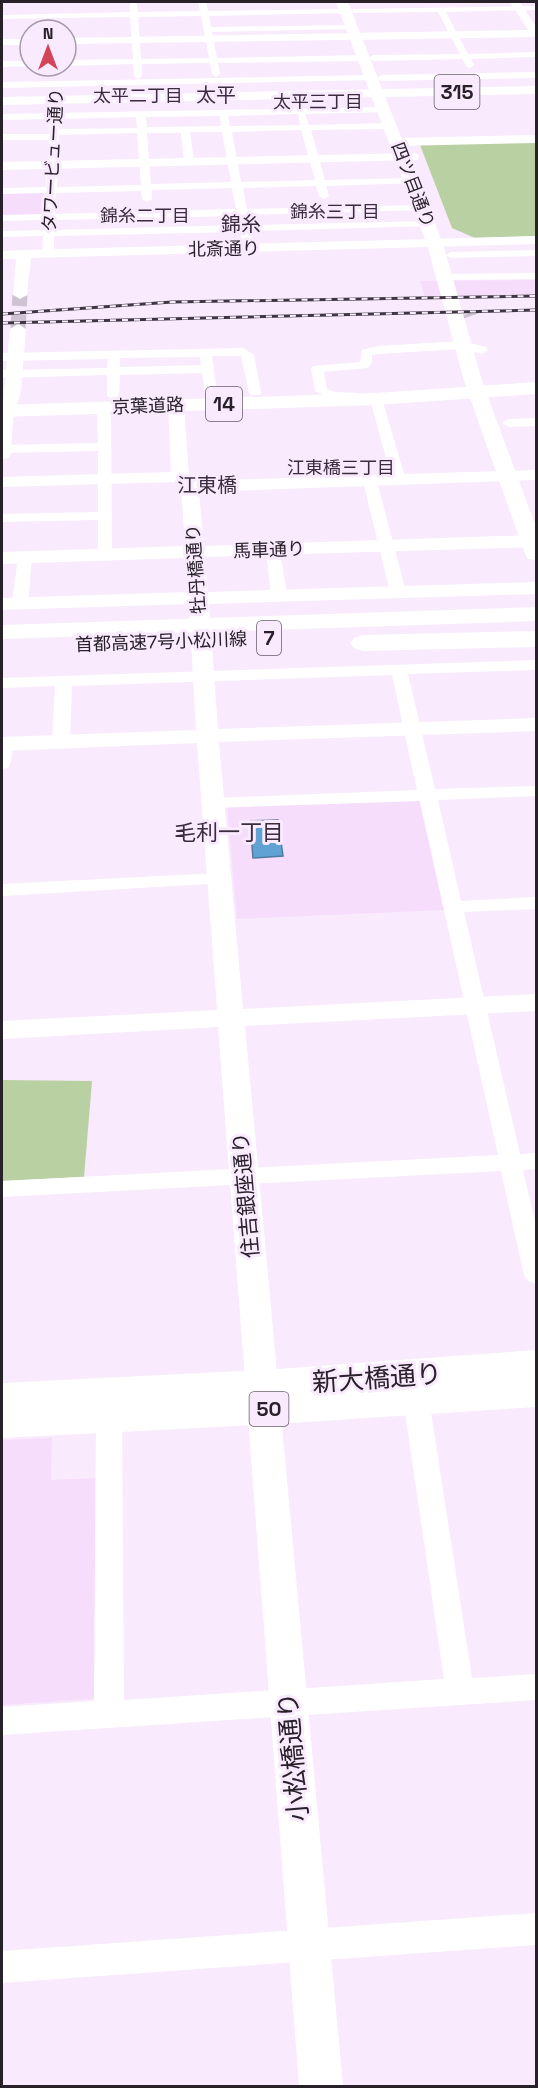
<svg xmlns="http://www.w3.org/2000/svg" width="538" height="2088" font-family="'Space Grotesk','Noto Sans JP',sans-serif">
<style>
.built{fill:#f6ddfb}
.green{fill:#b9d0a3}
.water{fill:#60a2d3;stroke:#4f7ba0;stroke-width:1.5}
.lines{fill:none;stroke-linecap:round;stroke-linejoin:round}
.tertiary-tunnel{stroke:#cfc2d3;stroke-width:15;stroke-dasharray:15 8;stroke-linecap:butt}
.secondary-tunnel{stroke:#cfc2d3;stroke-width:16;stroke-dasharray:16 8;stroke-linecap:butt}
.minor{fill:#fff;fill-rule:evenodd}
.tertiary{fill:#fff;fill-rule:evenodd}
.secondary{fill:#fff;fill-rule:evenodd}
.primary{fill:#fff;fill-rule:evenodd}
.trunk{fill:#fff;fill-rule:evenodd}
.motorway{fill:#fff;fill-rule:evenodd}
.rail-casing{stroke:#3e3640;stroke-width:3}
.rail{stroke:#f9eafd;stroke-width:2;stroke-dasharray:6;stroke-linecap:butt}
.labels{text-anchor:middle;stroke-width:6;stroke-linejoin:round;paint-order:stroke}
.far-neighbourhood-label{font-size:18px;fill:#3a2b3e;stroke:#f9eafd}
.far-street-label{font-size:18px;fill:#28212a;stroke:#f9eafd}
.shield{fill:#f9eafd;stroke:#675d69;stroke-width:1.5}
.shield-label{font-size:20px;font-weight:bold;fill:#28212a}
.far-quarter-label{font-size:20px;fill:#3a2b3e;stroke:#f9eafd}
.street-label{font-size:21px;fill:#28212a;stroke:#f9eafd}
.neighbourhood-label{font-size:22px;fill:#3a2b3e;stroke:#f9eafd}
.near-street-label{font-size:26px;fill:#28212a;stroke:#f9eafd}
</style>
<rect width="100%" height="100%" fill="#f9eafd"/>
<!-- built -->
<path class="built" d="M44,192L42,216L2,217V193Z
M536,280V296L425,297L420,281Z
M419,800L444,910L237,919L227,806Z
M52,1438L51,1480L97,1478L96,1693L92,1699L2,1705V1440Z"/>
<!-- green -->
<path class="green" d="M536,141V236L475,238L452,228L420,145Z
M2,1080L92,1081L84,1177L2,1181Z"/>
<!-- water -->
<path class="water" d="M278,820L283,856L253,858L250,821Z"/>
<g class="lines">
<!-- tertiary-tunnel -->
<path class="tertiary-tunnel" d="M18,329L20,295"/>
<!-- secondary-tunnel -->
<path class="secondary-tunnel" d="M470,313L471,316"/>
<!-- minor -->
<path class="minor" d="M130,2H136L138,12L200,11L198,2H206L208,11L346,9L350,11L354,9L536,6V10L446,12L468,54L536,52V57L471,59L474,65L470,68L467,67L462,59L373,61L369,58L373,55L460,54L438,12L354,13L350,11L346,13L209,16L211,27L352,25L356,27L352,29L212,32L217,58L364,55L368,58L364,61L218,63L220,74L216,77L212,74L210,63L142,64V76L138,79L134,76L133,64L66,66V60L133,59L130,17L2,19V15L130,12ZM201,16L209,58L141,59L138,17Z
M2,61H30V66H33L2,67Z
M536,72V78L381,81L377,78L381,75Z
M372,75L375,76V80L2,88V82Z
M384,107L389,110L387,112L305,114L309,125L391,123L396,126L391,129L311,130L325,180L412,178L417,181L416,183L326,186L329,196L324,199L319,196L316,186L243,188L247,209L422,205L426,206V210L248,215L250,225L428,221L432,222V226L251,231L255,249L249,252L243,249L240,232L54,236V253L48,256L42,253L43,236L2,237V231L44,230V220L2,221V215L45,214L46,193L2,194V188L46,187L49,140H2V134H49L50,119L2,120V114ZM298,114L300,125L230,126L228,116ZM220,116L221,126L147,127L146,117ZM136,117L137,128L59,129L60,119ZM301,130L315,180L241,182L232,132ZM190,132H222L231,182L151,184L147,133H181L184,162L189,165L194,162ZM137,133L141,185L57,187L59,135ZM232,188L236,209L55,214L56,193L141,191L142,199L147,202L152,199V190ZM237,216L239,225L55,230V220Z
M536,250V256L451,258L445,255L451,252Z
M536,273V279L446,280L440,277L446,274Z
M462,341L486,347L488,350L482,354L462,349L378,354L372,355V362L368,368L324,372L327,389L335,392L358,393L359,396L358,399L333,400L315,391L311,369L313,366L360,362L362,350L378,346Z
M243,348L254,355L261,392L260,395H250L249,392L241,356H212L217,393L211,397L205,393L202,373L120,375L119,396L113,400L107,396V375L2,378V370L107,368L108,359L2,361V353ZM200,357L201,365L120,367V358Z
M376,395L382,399L406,480L404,483H394L392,480L370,399Z
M104,403L111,407L112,555L110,558H100L98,555V520L2,522V514L98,512V451L2,453V445L98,443L97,407Z
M536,418V426L509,427L502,423L509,419Z
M370,477L377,481L406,592L403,595L398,597L390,592L363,481Z
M273,546L280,550L287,595L279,600L271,595L266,550Z
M25,553L32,557L28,603L20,608L12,603L18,557Z
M536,660V670L408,674L435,789L536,786V796L438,800L461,901L536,897V909L464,912L520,1154L536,1153V1169L523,1170L536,1226V1284L528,1281L524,1275L501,1171L2,1197V1181L498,1155L420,801L213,808L207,807L204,803L207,799L213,798L417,790L392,675L72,686L70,742L67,746H55L52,742L55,686L2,688V678Z
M2,739L9,740C13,747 13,761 8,768L2,769Z
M219,873L226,875L228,879L226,883L2,896V884Z
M416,1389L425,1392L429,1399L472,1678L536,1674V1700L2,1735V1707L94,1701L96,1417L100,1410L109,1407L118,1410L122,1417L124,1700L444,1679L403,1399L407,1392Z
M536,1913V1945L2,1983V1951Z"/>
<!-- tertiary -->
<path class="tertiary" d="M510,2H520L536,27V37L66,44V38L528,30Z
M2,39H30V45H2Z
M536,135V143L397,146L391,142L397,138Z
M413,153L418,154L419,157L418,160L2,170V162Z
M536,236V244L31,258L27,295L20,299L13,295L16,259H2V251L24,250Z
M18,324L26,329L21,391L13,417L11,454L8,458L2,459C0,417 6,372 10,329Z
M176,400L184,405L189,476L195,481L536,470V480L199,492L204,546L536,535V547L205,557L208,592L536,582V594L209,604L218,729L536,718V731L219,742L243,1009L536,994V1011L245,1026L343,2086H299L218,1027L2,1039V1021L217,1010L197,743L2,751V737L196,730L189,604L2,610V598L189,592L186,558L2,564V552L185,546L181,488L175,482L2,487V477L171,472L168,405Z"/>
<!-- secondary -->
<path class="secondary" d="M336,2H348L443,244L482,381L536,527V560L528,559L525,554L464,381L427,244Z"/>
<!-- primary -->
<path class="primary" d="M536,86V94L2,105V97Z
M536,1350V1407L275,1424L2,1438V1383L263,1370Z"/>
<!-- trunk -->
<path class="trunk" d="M536,382V394L376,405L2,417V405L376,393Z"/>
<!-- motorway -->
<path class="motorway" d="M536,607V621L2,639V625Z
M536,631V647L363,651L354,648L350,643L354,638L363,635Z"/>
<!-- rail casing -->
<g class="rail-casing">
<path id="rail" d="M2,314L172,302L536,296
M2,323L536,310"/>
</g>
<!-- rail -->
<use href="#rail" class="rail"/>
</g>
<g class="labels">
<!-- far-neighbourhood labels -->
<g class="far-neighbourhood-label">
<text x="138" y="102">太平二丁目</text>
<text x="318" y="108">太平三丁目</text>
<text x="335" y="218">錦糸三丁目</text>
<text x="145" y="222">錦糸二丁目</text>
<text x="341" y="474">江東橋三丁目</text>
</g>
<!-- far-street labels -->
<g class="far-street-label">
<text transform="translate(53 160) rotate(-87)" y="6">タワービュー通り</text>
<text transform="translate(413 185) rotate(69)" y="6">四ツ目通り</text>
<text transform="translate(224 249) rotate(-1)" y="6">北斎通り</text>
<text transform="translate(148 406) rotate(-2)" y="6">京葉道路</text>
<text transform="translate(269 550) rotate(-2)" y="6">馬車通り</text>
<text transform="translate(196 569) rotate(-94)" y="6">牡丹橋通り</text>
<text transform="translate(161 642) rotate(-2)" y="6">首都高速7号小松川線</text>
</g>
<!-- shield labels -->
<g class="shield">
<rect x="434.5" y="75" width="45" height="34" rx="4.5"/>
<rect x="206" y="387" width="36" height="34" rx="4.5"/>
<rect x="257" y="621" width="24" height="34" rx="4.5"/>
<rect x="249.5" y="1392" width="39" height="34" rx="4.5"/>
</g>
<g class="shield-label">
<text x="457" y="99">315</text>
<text x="224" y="411">14</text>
<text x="269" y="645">7</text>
<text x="269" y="1416">50</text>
</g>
<!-- far-quarter labels -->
<g class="far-quarter-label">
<text x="216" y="102">太平</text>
<text x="241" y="231">錦糸</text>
<text x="207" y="492">江東橋</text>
</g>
<!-- street labels -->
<g class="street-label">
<text transform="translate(246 1195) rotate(-95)" y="7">住吉銀座通り</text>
</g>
<!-- neighbourhood labels -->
<g class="neighbourhood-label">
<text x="229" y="840">毛利一丁目</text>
</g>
<!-- near-street labels -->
<g class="near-street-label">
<text transform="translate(377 1378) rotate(-4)" y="9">新大橋通り</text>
<text transform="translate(293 1757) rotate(-95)" y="9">小松橋通り</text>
</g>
</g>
<!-- border -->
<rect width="538" height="2088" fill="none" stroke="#28212a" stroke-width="6"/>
<!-- north arrow -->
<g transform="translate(48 48)"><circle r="28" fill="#f9eafd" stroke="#a59aa9" stroke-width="1.5"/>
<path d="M0-4.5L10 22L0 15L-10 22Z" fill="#d44459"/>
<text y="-9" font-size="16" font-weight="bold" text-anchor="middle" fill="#28212a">N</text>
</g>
</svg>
